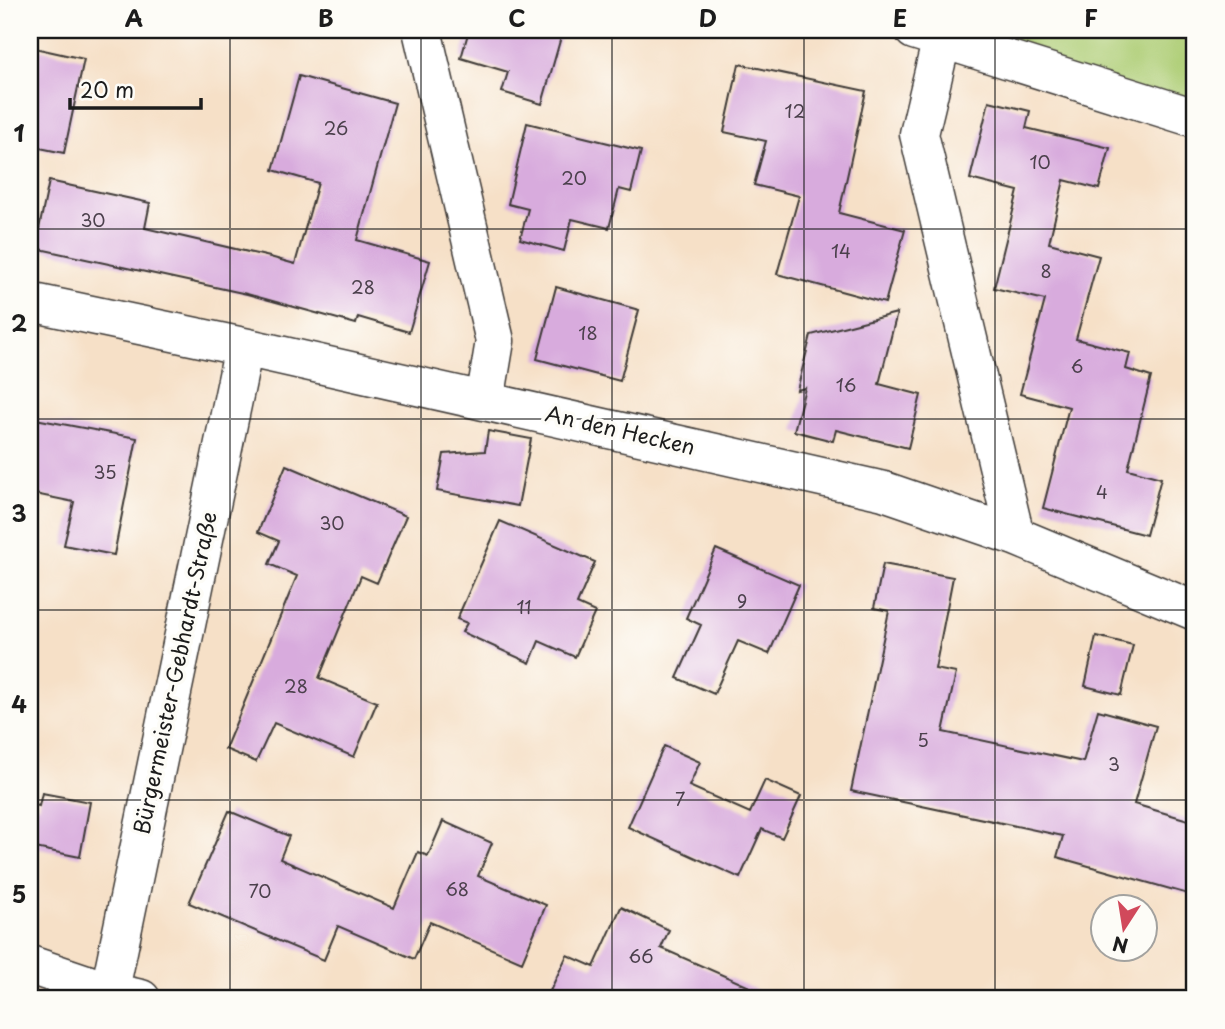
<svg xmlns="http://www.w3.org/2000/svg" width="1225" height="1029" font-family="'Playpen Sans',sans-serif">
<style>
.green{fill:#adcd75;stroke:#647448;stroke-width:2}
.building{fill:#d8abdd}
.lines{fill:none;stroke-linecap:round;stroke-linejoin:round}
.minor-casing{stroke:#3d3936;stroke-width:41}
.minor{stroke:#fff;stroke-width:38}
.grid{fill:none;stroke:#1c1c1c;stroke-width:2;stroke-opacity:0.55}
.labels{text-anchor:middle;stroke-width:7;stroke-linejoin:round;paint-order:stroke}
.number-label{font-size:18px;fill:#4b404c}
.street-label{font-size:21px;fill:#1c1c1c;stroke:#fdfcf7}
.neatline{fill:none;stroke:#1c1c1c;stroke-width:2.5}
.grid-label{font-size:23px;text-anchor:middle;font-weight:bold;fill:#1c1c1c}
</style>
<rect width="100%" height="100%" fill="#fdfcf7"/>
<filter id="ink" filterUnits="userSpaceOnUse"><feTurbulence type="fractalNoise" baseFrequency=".0143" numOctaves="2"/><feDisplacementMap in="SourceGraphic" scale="14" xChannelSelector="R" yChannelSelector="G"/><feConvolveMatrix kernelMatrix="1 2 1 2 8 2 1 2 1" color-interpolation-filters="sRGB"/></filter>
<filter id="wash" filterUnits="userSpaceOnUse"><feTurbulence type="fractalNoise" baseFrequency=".00686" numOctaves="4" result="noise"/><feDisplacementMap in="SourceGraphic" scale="28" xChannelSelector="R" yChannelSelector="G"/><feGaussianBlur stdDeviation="1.57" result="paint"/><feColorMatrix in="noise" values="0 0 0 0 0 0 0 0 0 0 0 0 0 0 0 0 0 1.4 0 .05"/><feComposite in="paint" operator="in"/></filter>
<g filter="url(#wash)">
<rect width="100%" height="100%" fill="#f6e0c7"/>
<!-- green -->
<path class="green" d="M939,30H1195V111Z"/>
<g id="blocks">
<!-- building -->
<path class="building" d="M469,30H563L542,104L502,92L508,72L461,58Z
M30,47L84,59L64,153L30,146Z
M739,64L866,91L839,213L905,230L885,303L777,274L799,196L754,185L766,141L724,132Z
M299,76L395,103L357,240L430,261L409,332L358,317L356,324L247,294L35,248L49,181L150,203L145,228L270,257L295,264L318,183L273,170Z
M989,101L1030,111L1026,128L1110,148L1099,189L1064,180L1049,243L1099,256L1076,339L1130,353L1126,369L1151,377L1128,469L1161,478L1146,535L1043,508L1069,407L1020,394L1045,300L994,288L1018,191L970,179Z
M527,123L641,151L631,192L619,189L609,228L572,219L564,251L520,239L528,209L508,204Z
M556,287L639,310L620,381L537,359Z
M897,313L879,384L921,395L908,448L836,430L833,441L794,431L805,388L797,390L811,335Z
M30,418L137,438L114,555L64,545L74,502L30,493Z
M488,431L531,439L518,506L437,491L444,454L485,451Z
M286,465L406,516L377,583L361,576L319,678L377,702L354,757L274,723L256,762L225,749L297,576L269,564L279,541L258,532Z
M500,521L595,562L577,604L595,612L575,657L539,641L530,663L462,632L467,623L457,619Z
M716,549L799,585L769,654L738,641L714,694L677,678L701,625L686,618Z
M883,564L953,577L935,669L956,673L943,732L1083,762L1098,710L1156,726L1134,804L1195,822V896L1057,857L1063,836L851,791L889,611L874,608Z
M1096,636L1133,645L1121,695L1085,686Z
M664,746L700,762L689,786L750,813L765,780L801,796L782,838L762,829L740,878L628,827Z
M42,793L90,802L80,857L30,847V804L39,806Z
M229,811L289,836L280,859L394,908L418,852L428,856L443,821L492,843L478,876L546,905L522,962L430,922L414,959L338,926L324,960L189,903Z
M621,907L669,930L661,948L777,999H569L550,991L567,955L594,967Z"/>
</g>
</g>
<g filter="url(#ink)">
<use href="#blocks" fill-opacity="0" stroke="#3d3936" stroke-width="2"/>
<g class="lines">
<!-- minor casing -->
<g class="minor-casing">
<path id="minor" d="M422,30L495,341L485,401
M914,30L1195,118
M942,38L919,134L1015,536
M30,302L244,347L884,491L1015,536L1195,611
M30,965L110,992L141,999
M108,999L244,347"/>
</g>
<!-- minor -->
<use href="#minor" class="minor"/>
</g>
</g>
<!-- grid -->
<path class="grid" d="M230,30V999M421,30V999M612,30V999M804,30V999M995,30V999M30,229H1195M30,419H1195M30,610H1195M30,800H1195"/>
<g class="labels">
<!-- number labels -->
<g class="number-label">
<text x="795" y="118">12</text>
<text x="336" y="135">26</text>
<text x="1040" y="169">10</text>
<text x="574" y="185">20</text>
<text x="93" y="227">30</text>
<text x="841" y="258">14</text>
<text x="1046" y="278">8</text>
<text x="363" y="294">28</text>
<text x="588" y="340">18</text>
<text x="1077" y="373">6</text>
<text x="846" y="392">16</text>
<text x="105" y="479">35</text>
<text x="1102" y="499">4</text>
<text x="332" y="530">30</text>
<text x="742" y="608">9</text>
<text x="524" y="614">11</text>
<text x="296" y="693">28</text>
<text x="923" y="747">5</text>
<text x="1114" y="771">3</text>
<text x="680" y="806">7</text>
<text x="457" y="896">68</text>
<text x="260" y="898">70</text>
<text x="641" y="963">66</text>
</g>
<!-- street labels -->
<g class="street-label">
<text transform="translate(620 431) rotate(13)" y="7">An den Hecken</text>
<text transform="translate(176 673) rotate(-78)" y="7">Bürgermeister-Gebhardt-Straße</text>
</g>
</g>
<!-- margin -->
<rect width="1225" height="1029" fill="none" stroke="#fdfcf7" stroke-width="77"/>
<!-- north arrow -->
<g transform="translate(1124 928) rotate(192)"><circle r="33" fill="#fdfcf7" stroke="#a3a29f" stroke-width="2"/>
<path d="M0-5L12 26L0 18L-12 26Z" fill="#d1495b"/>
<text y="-10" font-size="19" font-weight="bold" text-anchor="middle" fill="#1c1c1c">N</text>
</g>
<!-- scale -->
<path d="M70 98v10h131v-10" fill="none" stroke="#1c1c1c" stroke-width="3.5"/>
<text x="80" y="98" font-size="21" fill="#1c1c1c" stroke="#fdfcf7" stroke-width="5" paint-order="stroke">20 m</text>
<rect x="38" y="38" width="1148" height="952" class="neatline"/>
<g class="grid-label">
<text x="134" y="27">A</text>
<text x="326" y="27">B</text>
<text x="517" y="27">C</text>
<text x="708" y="27">D</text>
<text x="900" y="27">E</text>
<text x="1091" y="27">F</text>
<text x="19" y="142">1</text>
<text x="19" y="332">2</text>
<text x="19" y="522">3</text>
<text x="19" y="713">4</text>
<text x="19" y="903">5</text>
</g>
</svg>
